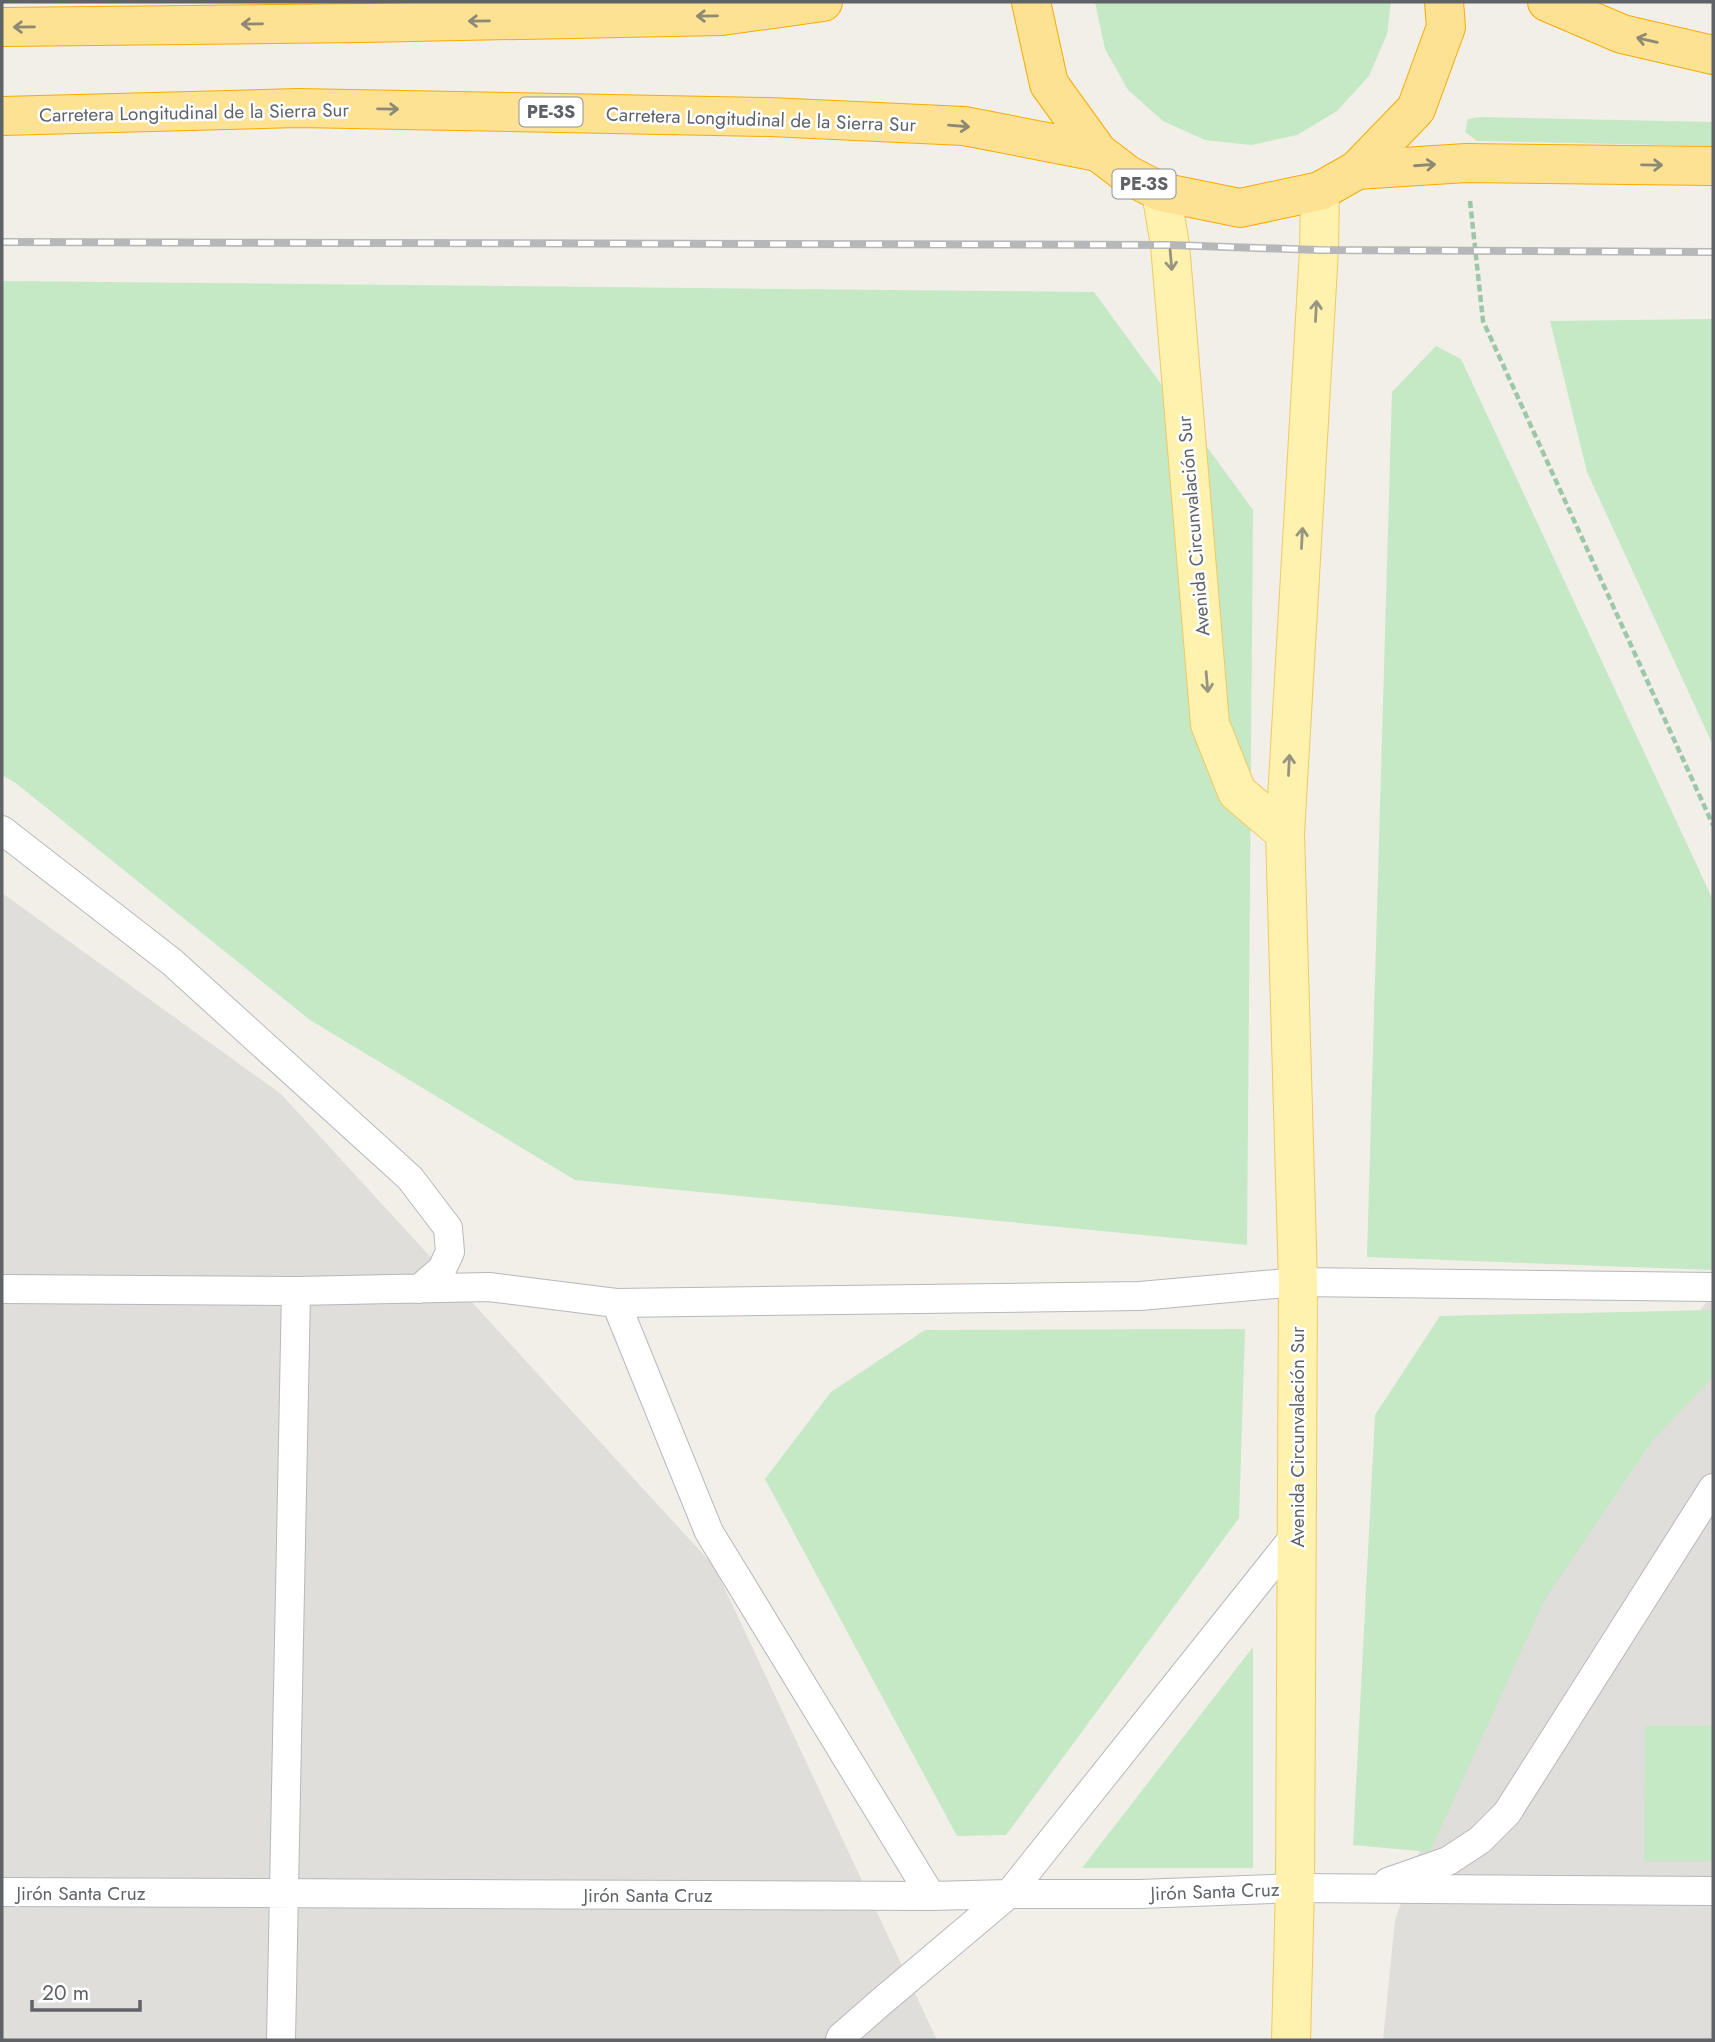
<svg xmlns="http://www.w3.org/2000/svg" width="1715" height="2042" font-family="Jost,sans-serif">
<style>
.industrial{fill:#e0deda}
.green{fill:#c5e8c5}
.lines{fill:none;stroke-linecap:round;stroke-linejoin:round}
.street-casing{stroke:#b5b8bc;stroke-width:30}
.primary-casing{stroke:#f2c960;stroke-width:40}
.highway-casing{stroke:#f9ab00;stroke-width:40}
.path{stroke:#9cc7a9;stroke-width:4.5;stroke-dasharray:7 3.5;stroke-linecap:butt}
.street{stroke:#fff;stroke-width:28}
.primary{stroke:#fff2af;stroke-width:38}
.highway{stroke:#fde293;stroke-width:38}
.rail-casing{stroke:#b6b7b8;stroke-width:8}
.rail{stroke:#fff;stroke-width:5;stroke-dasharray:16;stroke-linecap:butt}
.oneway{stroke:#8e8975}
.oneway2{stroke:#979581}
.labels{text-anchor:middle;stroke-width:5;stroke-linejoin:round;paint-order:stroke}
.shield{fill:#fff;stroke:#8f9295;stroke-width:2}
.shield-label{font-size:18px;font-weight:bold;fill:#5f6368}
.street-label{font-size:19px;fill:#5f6368;stroke:#fff}
</style>
<rect width="100%" height="100%" fill="#f1efe8"/>
<!-- industrial -->
<path class="industrial" d="M2,893L281,1094L714,1566L937,2040H2Z
M1713,1295V2040H1383L1395,1920L1555,1479Z"/>
<!-- green -->
<path class="green" d="M1095,2H1391L1387,34L1369,76L1337,111L1297,135L1251,145L1205,140L1163,121L1128,90L1105,49Z
M1481,117L1713,122V146L1477,141L1465,132L1468,119Z
M2,281L1094,292L1253,510L1247,1245L575,1180L310,1020L17,784L2,775Z
M1713,319V745L1587,472L1550,321Z
M1436,346L1461,359L1713,900V1270L1367,1257L1392,392Z
M1713,1310V1377L1653,1440L1545,1599L1430,1852L1353,1845L1375,1415L1440,1316Z
M1245,1329L1239,1518L1006,1835L957,1836L765,1479L831,1392L925,1330Z
M1253,1647V1868H1082Z
M1645,1726H1713V1861H1644Z"/>
<g class="lines">
<!-- street casing -->
<g class="street-casing">
<path id="street" d="M2,830L172,962L410,1178L448,1228L450,1252L442,1269L419,1289
M2,1289L296,1291L489,1287L616,1303L1140,1296L1298,1282L1713,1287
M616,1303L709,1532L931,1896
M1388,1882L1448,1861L1480,1840L1507,1813L1713,1488
M2,1892L931,1896L1009,1894H1140L1295,1888L1713,1891
M281,2040L296,1291
M840,2040L841,2037L881,2002L1009,1894L1297,1533"/>
</g>
<!-- primary casing -->
<g class="primary-casing">
<path id="primary" d="M1161,192L1170,245L1210,724L1237,792L1285,833
M1291,2040L1295,1888L1298,1282L1285,833L1319,250L1320,191"/>
</g>
<!-- highway casing -->
<g class="highway-casing">
<path id="highway" d="M1031,2L1049,84L1098,152L1128,175L1161,192L1240,208L1320,191L1357,170L1416,109L1446,27L1444,2
M1547,2L1622,34L1713,55
M2,27L361,23L722,16L823,2
M2,116L298,108L770,117L964,126L1098,152
M1357,170L1466,163L1713,166"/>
</g>
<!-- path -->
<path class="path" d="M1470,201L1483,321L1713,825"/>
<!-- street -->
<use href="#street" class="street"/>
<!-- primary -->
<use href="#primary" class="primary"/>
<!-- highway -->
<use href="#highway" class="highway"/>
<!-- rail casing -->
<g class="rail-casing">
<path id="rail" d="M2,242L1170,245L1319,250L1713,252"/>
</g>
<!-- rail -->
<use href="#rail" class="rail"/>
</g>
<!-- one-way arrows -->
<defs><path id="oneway-shaft" d="M-6 0H5M1.5-3L5.5 0L1.5 3" fill="none" stroke-width="1.6" stroke-linecap="round" stroke-linejoin="round" transform="scale(1.75)"/></defs>
<g class="oneway">
<use href="#oneway-shaft" transform="translate(707 16) rotate(179)"/>
<use href="#oneway-shaft" transform="translate(479 21) rotate(179)"/>
<use href="#oneway-shaft" transform="translate(252 24) rotate(179)"/>
<use href="#oneway-shaft" transform="translate(24 27) rotate(179)"/>
<use href="#oneway-shaft" transform="translate(1647 40) rotate(-167)"/>
<use href="#oneway-shaft" transform="translate(388 109) rotate(1)"/>
<use href="#oneway-shaft" transform="translate(959 126) rotate(5)"/>
<use href="#oneway-shaft" transform="translate(1425 165) rotate(-4)"/>
<use href="#oneway-shaft" transform="translate(1652 165) rotate(1)"/>
</g>
<g class="oneway2">
<use href="#oneway-shaft" transform="translate(1171 260) rotate(85)"/>
<use href="#oneway-shaft" transform="translate(1316 311) rotate(-87)"/>
<use href="#oneway-shaft" transform="translate(1302 538) rotate(-87)"/>
<use href="#oneway-shaft" transform="translate(1207 682) rotate(85)"/>
<use href="#oneway-shaft" transform="translate(1289 765) rotate(-87)"/>
</g>
<g class="labels">
<!-- shield labels -->
<g class="shield">
<rect x="519.5" y="97.5" width="63" height="29" rx="5"/>
<rect x="1112.5" y="169.5" width="63" height="29" rx="5"/>
</g>
<g class="shield-label">
<text x="551" y="118">PE-3S</text>
<text x="1144" y="190">PE-3S</text>
</g>
<!-- street labels -->
<g class="street-label">
<text transform="translate(194 112) rotate(-1)" y="7">Carretera Longitudinal de la Sierra Sur</text>
<text transform="translate(761 119) rotate(2)" y="7">Carretera Longitudinal de la Sierra Sur</text>
<text transform="translate(1193 526) rotate(-95)" y="7">Avenida Circunvalación Sur</text>
<text transform="translate(1297 1437) rotate(-90)" y="7">Avenida Circunvalación Sur</text>
<text transform="translate(1215 1891) rotate(-2)" y="7">Jirón Santa Cruz</text>
<text x="81" y="1900">Jirón Santa Cruz</text>
<text x="648" y="1902">Jirón Santa Cruz</text>
</g>
</g>
<!-- border -->
<rect width="1715" height="2042" fill="none" stroke="#5f6368" stroke-width="7"/>
<!-- scale -->
<path d="M32 2000v10h108v-10" fill="none" stroke="#5f6368" stroke-width="3.5"/>
<text x="42" y="2000" font-size="21" fill="#5f6368" stroke="#ffffff" stroke-width="5" paint-order="stroke">20 m</text>
</svg>
